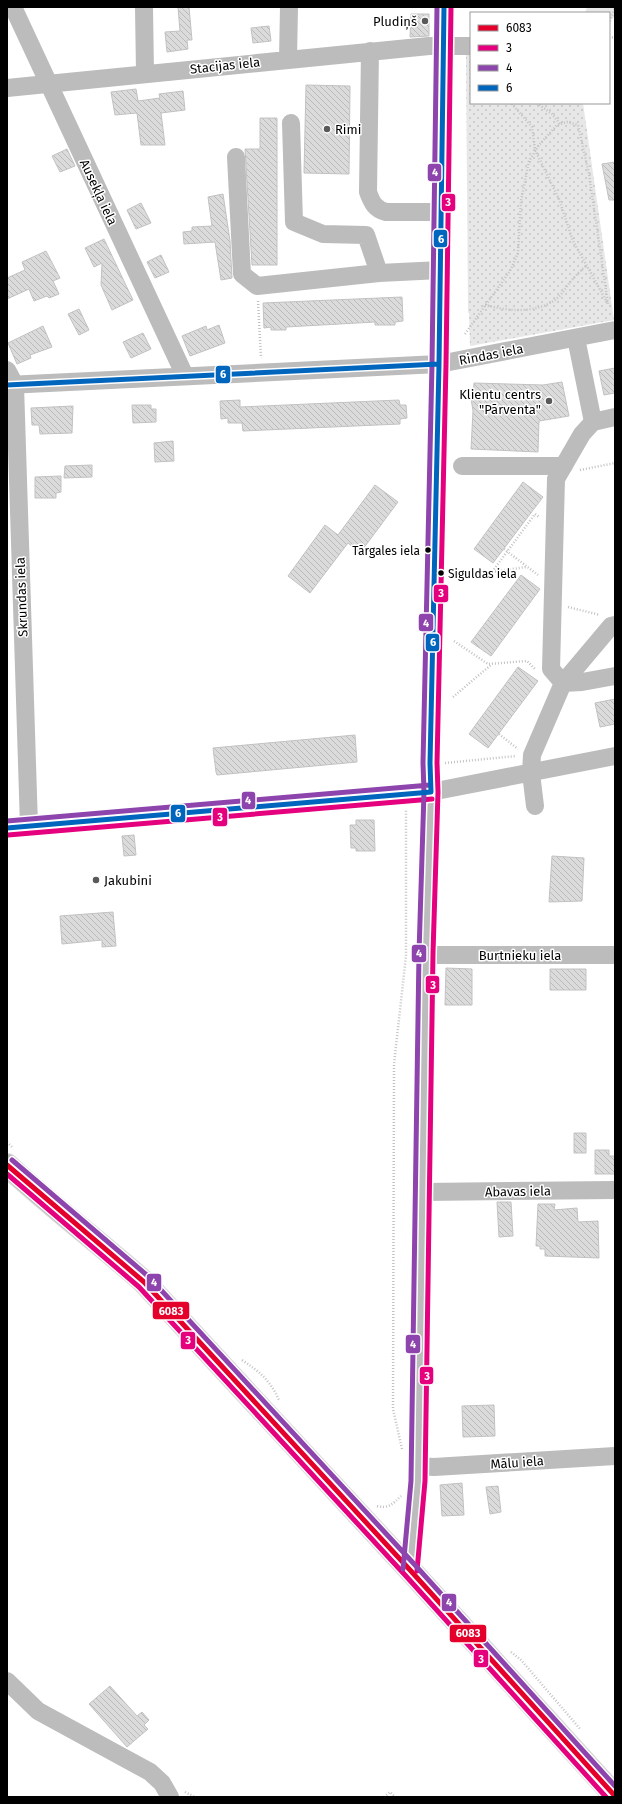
<svg xmlns="http://www.w3.org/2000/svg" width="622" height="1804" font-family="'Fira Sans',sans-serif">
<style>
.grass{fill:#e7e7e7}
.park{fill:url(#park-dots)}
.building{fill:url(#building-back-hatch);stroke:#c2c2c2}
.lines{fill:none;stroke-linecap:round;stroke-linejoin:round}
.highway-casing{stroke:#dbdbdb;stroke-width:24}
.path{stroke:#c2c2c2;stroke-width:2.5;stroke-dasharray:1 2;stroke-linecap:butt}
.minor{stroke:#bcbcbc;stroke-width:18}
.highway{stroke:#bcbcbc;stroke-width:22}
.bus-1-casing{stroke:#fff;stroke-width:8}
.bus-2-casing{stroke:#fff;stroke-width:8}
.bus-3-casing{stroke:#fff;stroke-width:8}
.bus-4-casing{stroke:#fff;stroke-width:8}
.bus-1{stroke:#e4002b;stroke-width:5}
.bus-2{stroke:#e5007d;stroke-width:5}
.bus-3{stroke:#8e44ad;stroke-width:5}
.bus-4{stroke:#0065bd;stroke-width:5}
.poi-dot{fill:#595959;stroke:#fff;stroke-width:1.5}
.bus-dot{fill:#000;stroke:#fff;stroke-width:1.5}
.labels{text-anchor:middle;stroke-width:3;stroke-linejoin:round;paint-order:stroke}
.bus-label{font-size:12px;fill:#000;stroke:#fff;text-anchor:end}
.poi-label{font-size:13px;fill:#000;stroke:#fff;text-anchor:end}
.street-label{font-size:13px;fill:#000;stroke:#fff}
.line-badge{stroke:#fff;stroke-width:1.5}
.badge-label{font-size:11px;text-anchor:middle;font-weight:bold;fill:#fff}
</style>
<defs>
<pattern id="park-dots" width="8" height="8" patternUnits="userSpaceOnUse"><rect width="8" height="8" fill="#e7e7e7"/><path d="M2 2h.1M6 6h.1" fill="none" stroke="#c4c4c4" stroke-width="1.8" stroke-linecap="round"/></pattern>
<pattern id="building-back-hatch" width="6" height="6" patternUnits="userSpaceOnUse"><rect width="6" height="6" fill="#dbdbdb"/><path d="M-1 5l2 2M0 0l6 6M5-1l2 2" fill="none" stroke="#bababa"/></pattern>
</defs>
<rect width="100%" height="100%" fill="#fff"/>
<!-- grass -->
<path class="grass" d="M587,7H615V17L609,19V13H585Z"/>
<!-- park -->
<path class="park" d="M471,51V103H583L614,320L470,346L469,313H468L466,52Z"/>
<!-- building -->
<path class="building" d="M178,7H189L192,40H187L188,49L167,52L165,32L180,31Z
M411,14H429V36L410,37Z
M269,26L271,41L253,43L251,28Z
M306,85L350,86L349,174L304,173Z
M136,89L138,101L160,98L159,94L183,91L185,110L161,113L165,145H141L137,113L115,115L111,92Z
M260,118H277V265H252L245,149H260Z
M67,149L75,166L60,172L52,156Z
M615,162V200H609L602,164Z
M223,194L230,241L232,278L221,280L215,242L184,244L183,232L192,231V227L212,226L208,197Z
M141,203L151,223L136,229L127,210Z
M104,239L133,300L112,310L101,285L102,263L94,267L85,248Z
M46,251L60,278L53,281L59,294L49,298L47,296L34,301L29,289L7,299V278L25,270L22,262Z
M161,255L169,272L155,278L147,262Z
M402,297L403,321L395,322V325H375V322L286,327V330H271V327L264,328L263,303Z
M79,309L89,330L79,335L68,314Z
M219,325L225,343L190,356L182,336L206,326L207,330Z
M43,326L52,347L30,355L31,358L17,364L8,343Z
M143,333L151,349L131,358L123,342Z
M615,368V393L604,395L599,371Z
M562,382L569,416L539,421L538,452L471,449L473,411L471,398H473L474,383L543,385Z
M240,400V407L399,400L400,405H406L407,418L400,419V424L243,431L242,423H228V418L221,419L220,401Z
M132,405H151V409H156V422L133,423Z
M73,406L72,433L40,434L39,425H32L31,408Z
M173,441L174,461L155,462L154,443Z
M92,465V477L64,478L65,466Z
M61,476V492L56,493V498H35V477Z
M523,482L543,497L493,563L474,549Z
M375,485L398,502L360,553L348,543L310,593L288,576L325,525L338,535Z
M521,575L540,589L491,656L471,642Z
M518,667L538,681L488,748L469,734Z
M615,699V724L600,727L595,703Z
M355,735L357,762L217,775L216,772L213,748Z
M356,820H374L375,851H356V848H351L350,825H356Z
M134,835L136,855L124,856L122,836Z
M552,856L584,858L582,901L549,902Z
M113,912L116,946L102,947V940L62,944L60,916Z
M446,968L472,969V1005H445Z
M550,969H586V990H550Z
M574,1133H586V1153H574Z
M595,1150H609V1156H615V1174H595Z
M497,1202H511L513,1236L499,1237Z
M538,1204H555L554,1210L577,1208L578,1222L598,1221L599,1258L545,1256V1249H540V1246H536Z
M494,1405L495,1436L463,1437L462,1406Z
M462,1483L464,1515L442,1516L440,1485Z
M498,1486L501,1512L490,1514L486,1487Z
M110,1686L137,1716L142,1712L149,1720L144,1725L148,1729L127,1747L89,1704Z"/>
<g class="lines">
<!-- highway casing -->
<g class="highway-casing">
<path id="highway" d="M7,1165C51,1206 99,1242 144,1282L410,1570L615,1796"/>
</g>
<!-- path -->
<path class="path" d="M609,24L615,7
M609,38L615,37
M537,103L552,114L560,124
M258,301L261,358
M485,305C508,311 534,314 555,300C562,295 566,287 571,281C576,275 581,270 587,265
M465,334L510,271L518,253L521,201L529,161L539,145L557,125L567,122L578,125L589,174L608,304L573,241L559,199L535,150L532,127L511,103
M580,470L615,463
M504,549L538,575
M492,572L526,567
M457,579L492,572L535,514L539,517
M568,607L600,615
M454,641L488,664L527,661L535,669
M453,697L492,664
M499,734L518,749
M445,763L516,756
M7,1142L13,1148
M242,1360C260,1372 270,1380 279,1400
M402,1449L393,1409L394,1064L406,956V810
M377,1506C388,1509 393,1504 401,1496
M511,1652L521,1660L581,1730
M185,1792L195,1797
M384,1797L390,1792L395,1797"/>
<!-- minor -->
<path class="minor" d="M13,7L185,376
M144,7L145,73
M370,51L368,192C372,203 375,209 386,212H441
M288,59L289,7
M7,88L429,46H471
M291,123L294,222L323,234L366,235L379,273
M236,157L242,274L257,286L379,273L441,270
M576,338L593,422
M7,370L15,385L29,826
M7,385L439,364L615,330
M615,417L593,422L582,434L556,479L551,669L563,683L611,626L615,625
M462,466H564
M535,806L531,773L532,755L563,683L582,682L615,676
M7,828L431,792L615,756
M426,953L435,955H615
M422,1192L615,1190
M418,1466L434,1467L615,1456
M410,1570L418,1481L426,953L431,792L430,763L439,364L444,7
M7,1681L38,1711L150,1772L162,1783L170,1797"/>
<!-- highway -->
<use href="#highway" class="highway"/>
<!-- bus-1 casing -->
<g class="bus-1-casing">
<path id="bus-1" d="M7,1165L144,1282L410,1570L615,1796"/>
</g>
<!-- bus-2 casing -->
<g class="bus-2-casing">
<path id="bus-2" d="M8,835L432,799
M7,1174L139,1287L405,1575L606,1797
M417,1571L425,1481L433,953L438,792L437,763L446,364L451,7"/>
</g>
<!-- bus-3 casing -->
<g class="bus-3-casing">
<path id="bus-3" d="M7,821L430,785
M12,1160L149,1277L415,1565L615,1786
M403,1569L411,1481L419,953L424,792L423,763L432,364L437,7"/>
</g>
<!-- bus-4 casing -->
<g class="bus-4-casing">
<path id="bus-4" d="M7,385L439,364
M7,828L431,792L430,763L439,364L444,7"/>
</g>
<!-- bus-1 -->
<use href="#bus-1" class="bus-1"/>
<!-- bus-2 -->
<use href="#bus-2" class="bus-2"/>
<!-- bus-3 -->
<use href="#bus-3" class="bus-3"/>
<!-- bus-4 -->
<use href="#bus-4" class="bus-4"/>
</g>
<!-- markers -->
<g class="poi-dot">
<circle cx="425" cy="21" r="4"/>
<circle cx="327" cy="129" r="4"/>
<circle cx="549" cy="401" r="4"/>
<circle cx="96" cy="880" r="4"/>
</g>
<g class="bus-dot">
<circle cx="428" cy="550" r="3.5"/>
<circle cx="441" cy="573" r="3.5"/>
</g>
<g class="labels">
<!-- bus labels -->
<g class="bus-label">
<text x="420" y="555">Tārgales iela</text>
<text x="448" y="578" text-anchor="start">Siguldas iela</text>
</g>
<!-- poi labels -->
<g class="poi-label">
<text x="417" y="26">Pludiņš</text>
<text x="335" y="134" text-anchor="start">Rimi</text>
<text x="541" y="399">Klientu centrs<tspan x="541" dy="15">"Pārventa"</tspan></text>
<text x="104" y="885" text-anchor="start">Jakubini</text>
</g>
<!-- street labels -->
<g class="street-label">
<text transform="translate(225 65) rotate(-6)" y="5">Stacijas iela</text>
<text transform="translate(99 192) rotate(65)" y="5">Ausekļa iela</text>
<text transform="translate(491 354) rotate(-11)" y="5">Rindas iela</text>
<text transform="translate(21 597) rotate(-92)" y="5">Skrundas iela</text>
<text x="520" y="960">Burtnieku iela</text>
<text transform="translate(518 1191) rotate(-1)" y="5">Abavas iela</text>
<text transform="translate(517 1462) rotate(-4)" y="5">Mālu iela</text>
</g>
</g>
<g class="line-badge">
<rect x="427" y="163" width="15" height="19" rx="4" fill="#8e44ad"/>
<rect x="441" y="193" width="15" height="19" rx="4" fill="#e5007d"/>
<rect x="433" y="229" width="15" height="19" rx="4" fill="#0065bd"/>
<rect x="215" y="365" width="16" height="19" rx="4" fill="#0065bd"/>
<rect x="433" y="584" width="16" height="19" rx="4" fill="#e5007d"/>
<rect x="418" y="613" width="16" height="19" rx="4" fill="#8e44ad"/>
<rect x="425" y="633" width="15" height="19" rx="4" fill="#0065bd"/>
<rect x="241" y="791" width="15" height="19" rx="4" fill="#8e44ad"/>
<rect x="170" y="804" width="16" height="19" rx="4" fill="#0065bd"/>
<rect x="212" y="807" width="16" height="20" rx="4" fill="#e5007d"/>
<rect x="411" y="944" width="16" height="19" rx="4" fill="#8e44ad"/>
<rect x="425" y="975" width="15" height="19" rx="4" fill="#e5007d"/>
<rect x="146" y="1273" width="16" height="19" rx="4" fill="#8e44ad"/>
<rect x="152" y="1301" width="38" height="19" rx="4" fill="#e4002b"/>
<rect x="180" y="1331" width="16" height="19" rx="4" fill="#e5007d"/>
<rect x="405" y="1334" width="16" height="20" rx="4" fill="#8e44ad"/>
<rect x="419" y="1366" width="15" height="19" rx="4" fill="#e5007d"/>
<rect x="441" y="1593" width="16" height="19" rx="4" fill="#8e44ad"/>
<rect x="449" y="1624" width="38" height="19" rx="4" fill="#e4002b"/>
<rect x="473" y="1649" width="16" height="19" rx="4" fill="#e5007d"/>
</g>
<g class="badge-label">
<text x="435" y="176">4</text>
<text x="448" y="206">3</text>
<text x="441" y="243">6</text>
<text x="223" y="378">6</text>
<text x="441" y="597">3</text>
<text x="426" y="627">4</text>
<text x="433" y="646">6</text>
<text x="248" y="804">4</text>
<text x="178" y="817">6</text>
<text x="220" y="821">3</text>
<text x="419" y="957">4</text>
<text x="433" y="989">3</text>
<text x="154" y="1286">4</text>
<text x="171" y="1315">6083</text>
<text x="188" y="1344">3</text>
<text x="413" y="1348">4</text>
<text x="427" y="1380">3</text>
<text x="449" y="1606">4</text>
<text x="468" y="1637">6083</text>
<text x="481" y="1663">3</text>
</g>
<!-- border -->
<rect width="622" height="1804" fill="none" stroke="#000000" stroke-width="16"/>
<!-- legend -->
<rect x="470" y="12" width="140" height="92" fill="#ffffff" stroke="#999999"/>
<rect x="478" y="25" width="20" height="6" fill="#e4002b" stroke="#999999"/>
<text x="506" y="32" font-size="12" fill="#000000">6083</text>
<rect x="478" y="45" width="20" height="6" fill="#e5007d" stroke="#999999"/>
<text x="506" y="52" font-size="12" fill="#000000">3</text>
<rect x="478" y="65" width="20" height="6" fill="#8e44ad" stroke="#999999"/>
<text x="506" y="72" font-size="12" fill="#000000">4</text>
<rect x="478" y="85" width="20" height="6" fill="#0065bd" stroke="#999999"/>
<text x="506" y="92" font-size="12" fill="#000000">6</text>
</svg>
